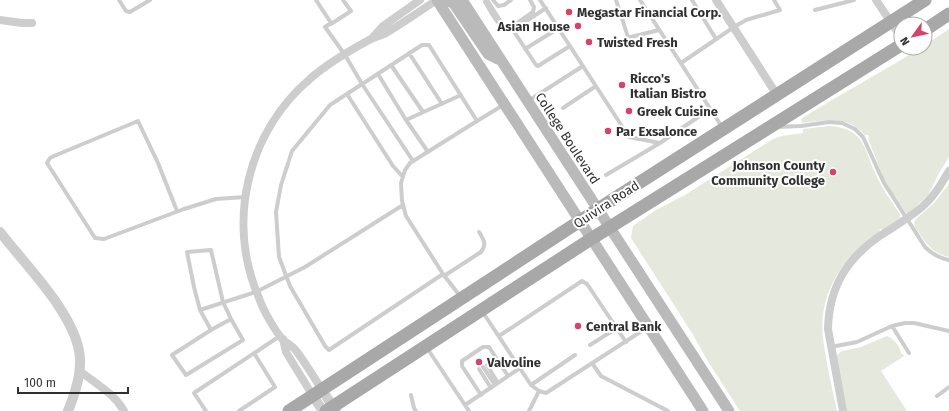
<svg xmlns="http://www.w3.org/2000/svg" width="949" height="411" font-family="'Fira Sans',sans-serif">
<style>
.green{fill:#e5e8dc}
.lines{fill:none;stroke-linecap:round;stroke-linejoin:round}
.service{stroke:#cdcdcd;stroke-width:4}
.minor{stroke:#cdcdcd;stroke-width:8}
.tertiary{stroke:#cdcdcd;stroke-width:10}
.secondary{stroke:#bababa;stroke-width:11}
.primary{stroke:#a8a8a8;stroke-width:13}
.poi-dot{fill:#d5436b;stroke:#fff;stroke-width:1.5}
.labels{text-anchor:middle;stroke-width:4;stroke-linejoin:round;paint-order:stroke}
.poi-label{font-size:13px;font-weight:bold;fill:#303030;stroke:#fff;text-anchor:start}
.street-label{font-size:13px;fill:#303030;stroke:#fff}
</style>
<rect width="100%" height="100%" fill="#fff"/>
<!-- green -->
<path class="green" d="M949,29V157L939,173L928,195L909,213H906L886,184L868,139L869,137L868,135H865C848,115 825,120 802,123L801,119C840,94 881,73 920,48H925V45Z
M829,126C866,128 864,151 877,177C883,190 892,202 900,214V218L882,230L881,229L879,230L880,231C843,258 818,291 823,339C826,363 832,387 837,411H740L709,363L692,333L631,238L633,226L656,210L685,195L773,139L782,136L803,133V129Z
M949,184V257C931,253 924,241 915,227L914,223L916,219L934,203Z
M887,336C894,339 901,347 901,354H903L904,356L881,371L907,411H846L836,356L842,351L861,347Z"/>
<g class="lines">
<!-- service -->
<path class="service" d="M119,0L126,11L130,12L150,0
M316,0L331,23L325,27L345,55L362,84L413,161
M486,0L485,2C492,13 499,31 513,30L546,8
M487,0L503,25L508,28L513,26L533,12L534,7L530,0
M493,0L498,6L504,5L511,0
M540,0L629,137L660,143L710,109
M616,0L628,37H631L659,30
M640,0L722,127
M692,0L716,39
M815,10L854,0
M331,24L351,11L343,0
M511,27L536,65L538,66L570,46
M525,49L559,28
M409,53L442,104
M681,63L734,27L746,20L780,10L774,0
M391,65L423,112
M378,74L406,120L461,95
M347,94L393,166L403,177
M528,101L583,66
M563,108L596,86
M406,120L428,152
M777,127L801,126L829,122L842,123L855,129L863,137L884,183L925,247C932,254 939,258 949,260
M606,175L660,143
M177,211L158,163L138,121L54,156L50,158L47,163L95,238L104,239L184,209L216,199L245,197
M443,274L406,216L402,201L401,183L405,170L410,163L477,121
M444,276L481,252C487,244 484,240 479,232
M460,296L443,274L329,350L325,346L290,286L279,257L276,212L281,185L292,151L330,105L422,45H429L477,121L505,104
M200,310L211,330L172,355L186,375L243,340L231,319L211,330
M482,311L531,385L539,391L546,393L648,327
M231,319L223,302L211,250L187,252L194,287L200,310L256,292L305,267L403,205
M892,326L909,353
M499,336L582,281L587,284L626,342
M590,345L617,328
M831,347L857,342L892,326L905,323H914L949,331
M427,348L469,411
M592,363L601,376L668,411
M487,365L498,383
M483,367L495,385
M479,369L491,388
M531,385L575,355
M411,395L414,408L416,411
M481,395L462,366V361L483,347H489L508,376
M937,396L949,387
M465,405L520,368
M206,411L194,393L280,336
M239,411L275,387L254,353
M529,411L539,391"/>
<!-- minor -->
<path class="minor" d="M716,0L777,95
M876,0L901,37
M0,20L22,23H32
M373,37L383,26L420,0
M283,339L286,352L313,396
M80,371C96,384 114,393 124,411
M322,390C314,377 306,364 297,352C294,347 288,344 283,340C275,331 263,310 259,298C226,222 247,132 311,78C328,63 349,51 369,40C374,37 381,36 386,33C403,23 420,11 437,0
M843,411L828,329C829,287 847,258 881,235C895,226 909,218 922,207C934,197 941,184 949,171"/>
<!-- tertiary -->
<path class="tertiary" d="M0,232C25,265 77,315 80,358C81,376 75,394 68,411
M322,390L336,411
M313,396L323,411"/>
<!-- secondary -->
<path class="secondary" d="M437,0L703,411
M448,0L454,4L488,54L498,59
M462,0L729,411"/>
<!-- primary -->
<path class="primary" d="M925,30L949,14
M289,411L609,202L925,0
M326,411L591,239L901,45"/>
</g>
<!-- markers -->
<g class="poi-dot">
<circle cx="569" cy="12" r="4"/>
<circle cx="578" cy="26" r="4"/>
<circle cx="589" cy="42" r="4"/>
<circle cx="622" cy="85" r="4"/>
<circle cx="629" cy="111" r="4"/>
<circle cx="608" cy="131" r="4"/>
<circle cx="833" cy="172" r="4"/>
<circle cx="578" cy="326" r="4"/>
<circle cx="479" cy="362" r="4"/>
</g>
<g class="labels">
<!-- poi labels -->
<g class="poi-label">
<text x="577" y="17">Megastar Financial Corp.</text>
<text x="570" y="31" text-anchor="end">Asian House</text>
<text x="597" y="47">Twisted Fresh</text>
<text x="630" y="83">Ricco's<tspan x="630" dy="15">Italian Bistro</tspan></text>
<text x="637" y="116">Greek Cuisine</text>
<text x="616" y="136">Par Exsalonce</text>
<text x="825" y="170" text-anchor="end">Johnson County<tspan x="825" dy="15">Community College</tspan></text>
<text x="586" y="331">Central Bank</text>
<text x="487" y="367">Valvoline</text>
</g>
<!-- street labels -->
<g class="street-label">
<text transform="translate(568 138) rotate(57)" y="5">College Boulevard</text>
<text transform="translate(606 204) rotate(-33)" y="5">Quivira Road</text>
</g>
</g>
<!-- north arrow -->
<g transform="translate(913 36) rotate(237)"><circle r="19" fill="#ffffff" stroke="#acacac"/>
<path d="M0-3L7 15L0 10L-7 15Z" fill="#d5436b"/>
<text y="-6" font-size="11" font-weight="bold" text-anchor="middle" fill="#303030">N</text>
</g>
<!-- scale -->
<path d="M18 387v6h110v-6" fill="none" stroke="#303030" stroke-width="2"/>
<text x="24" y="387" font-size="12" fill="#303030" stroke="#ffffff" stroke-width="3" paint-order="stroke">100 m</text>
</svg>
